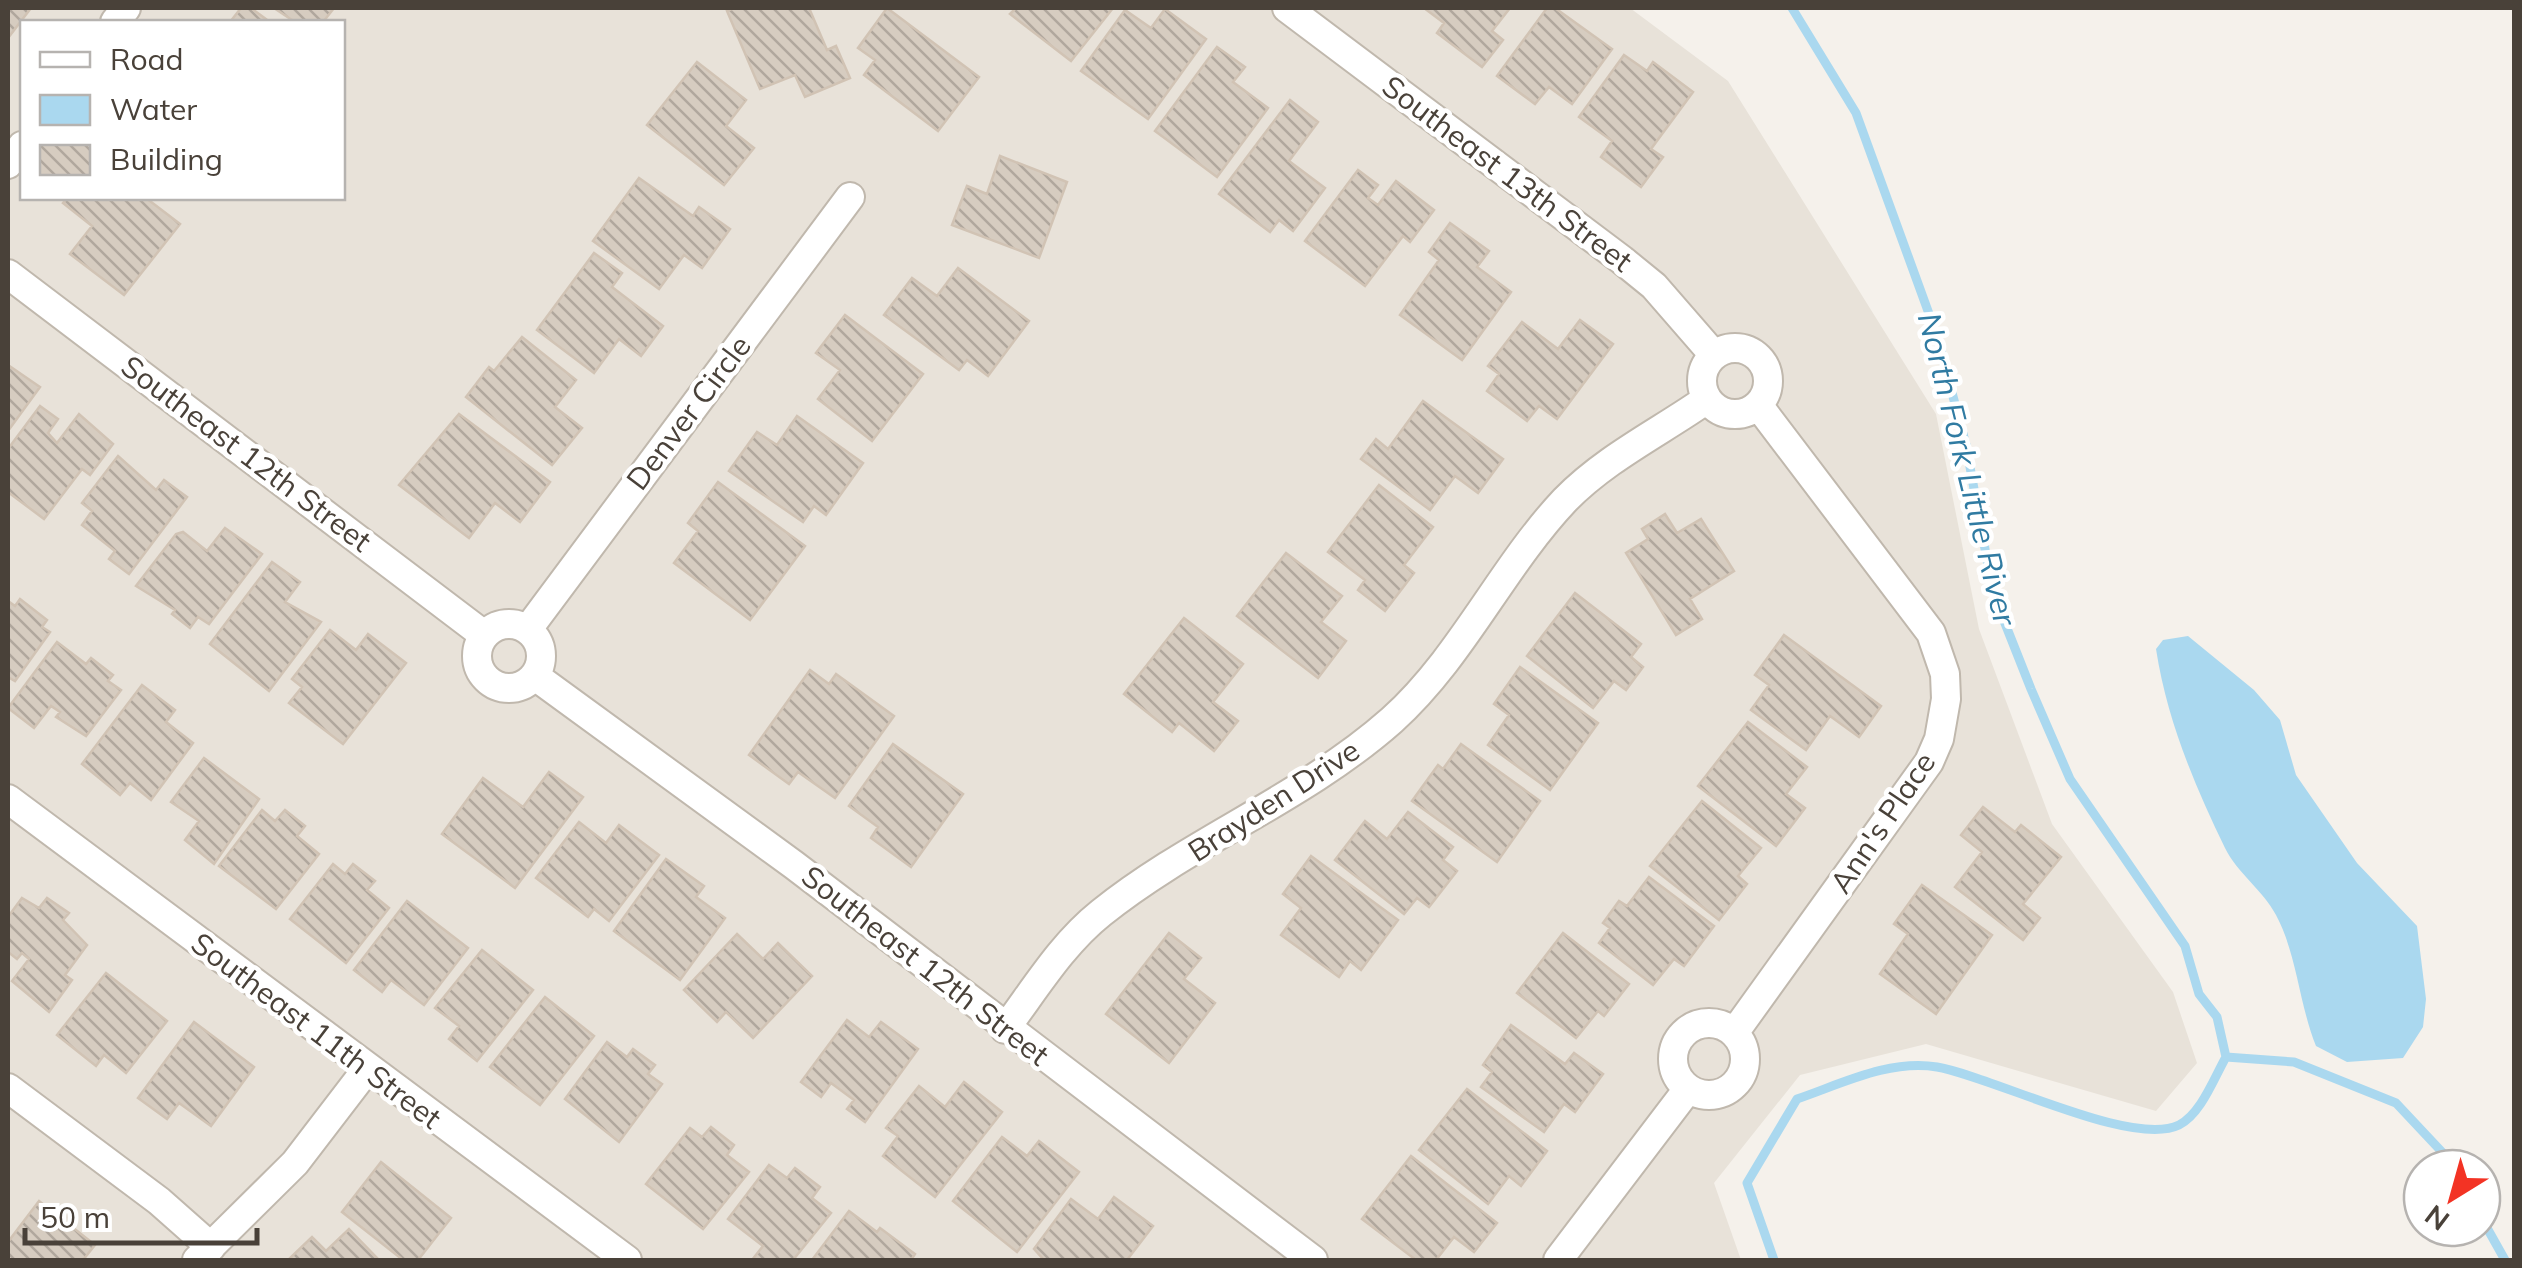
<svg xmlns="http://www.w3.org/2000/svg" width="2522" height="1268" font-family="Mulish,sans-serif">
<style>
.residential{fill:#e8e2d9;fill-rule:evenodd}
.water{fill:#aad8ef}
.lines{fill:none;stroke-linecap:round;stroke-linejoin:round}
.stream{stroke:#aad8ef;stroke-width:9}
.building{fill:url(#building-back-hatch);stroke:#d1c3b4;stroke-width:2.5}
.minor-casing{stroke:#c0b8ad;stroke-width:32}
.minor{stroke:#fff;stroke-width:28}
.labels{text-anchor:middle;stroke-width:9;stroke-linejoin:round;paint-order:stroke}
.street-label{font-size:30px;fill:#494139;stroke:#fff}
.water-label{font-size:32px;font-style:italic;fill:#307ba2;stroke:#fff}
</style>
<defs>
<pattern id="building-back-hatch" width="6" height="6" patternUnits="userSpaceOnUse" patternTransform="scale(2.5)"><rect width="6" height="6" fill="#d6ccc0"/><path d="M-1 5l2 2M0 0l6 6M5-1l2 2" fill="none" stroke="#b0a79d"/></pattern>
</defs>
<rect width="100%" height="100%" fill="#f5f1eb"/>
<!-- residential -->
<path class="residential" d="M8,8H1630L1728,81L1936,414L1979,629L2052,824L2173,992L2197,1063L2156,1111L1926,1044L1800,1075L1714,1183L1741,1260H8ZM22,22H342V198H22Z"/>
<!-- water -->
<path class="water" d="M2188,636L2254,690L2280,720L2296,775L2357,863L2417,926L2426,999L2423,1027L2403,1058L2347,1062L2316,1046C2299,1004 2297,954 2276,915C2263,890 2237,873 2225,848C2194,784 2167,720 2156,649L2163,640Z"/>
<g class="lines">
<!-- stream -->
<path class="stream" d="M1792,8L1856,113L1936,333L1966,445L1993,593L2031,689L2070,779L2185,946L2199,994L2217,1017L2226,1057
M2226,1057L2294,1062L2396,1103L2457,1168
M2482,1219L2505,1260
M1774,1260L1747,1183L1797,1099C1841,1084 1890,1059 1937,1067C1994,1077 2132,1148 2179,1125C2201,1114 2214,1078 2226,1057"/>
</g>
<!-- building -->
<path class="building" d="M8,8H31L8,38Z
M241,8H251L270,22H230Z
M274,8H334L323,22H295Z
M734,8H809L827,50L836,46L850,78L805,97L795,75L760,89L727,11Z
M887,8L979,77L938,131L864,75L875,60L858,48Z
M1016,8H1113L1071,61L1010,14Z
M1424,8H1510L1492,31L1503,40L1482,67L1437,33L1444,23Z
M1547,8H1555L1612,49L1572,104L1549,87L1535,104L1497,76Z
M1165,9L1206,39L1148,119L1081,71L1125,10L1151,28Z
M1217,47L1245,67L1233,82L1268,108L1217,177L1155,131Z
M1624,55L1647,71L1653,62L1693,92L1651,149L1663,157L1641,187L1601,157L1612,141L1579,117Z
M697,62L746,100L726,126L754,148L724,185L647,125Z
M1290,100L1318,122L1289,161L1325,188L1293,231L1279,220L1270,232L1219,194Z
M1000,156L1067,182L1039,258L952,225L967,186L987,194Z
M1358,170L1378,185L1368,198L1378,205L1396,181L1434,210L1410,242L1403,236L1365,286L1305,241Z
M639,178L693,216L699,207L730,229L702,268L684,255L659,289L593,241Z
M67,198H146L180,224L124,295L70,254L92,226L63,203Z
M1450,223L1489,251L1477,267L1511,292L1462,360L1400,315L1439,260L1429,252Z
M594,253L622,273L612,287L663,326L641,356L619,339L594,373L537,330Z
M958,268L1029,321L988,376L967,360L959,370L884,315L912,278L937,296Z
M845,315L923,374L872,441L818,399L840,370L816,353Z
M1580,320L1613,344L1557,419L1539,406L1527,421L1487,391L1499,374L1488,366L1522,322L1558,349Z
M522,337L576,380L555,407L582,428L552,465L466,397L489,367L494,371Z
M8,365L40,387L8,431Z
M1423,401L1503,459L1478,493L1455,476L1430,510L1361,459L1376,439L1388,449Z
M40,406L58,419L48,433L57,443L79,414L113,444L90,475L82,469L44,519L8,492V449Z
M459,414L550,482L520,522L495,503L469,538L399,485Z
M797,416L863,463L826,515L814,506L803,522L729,471L757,432L777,445Z
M118,456L156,490L164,480L187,497L129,574L109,559L115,551L82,525L92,511L82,503Z
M718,482L805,546L750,620L674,563L698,531L688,523Z
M1379,485L1433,527L1404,565L1414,573L1385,611L1358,590L1365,580L1328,552Z
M1665,514L1677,533L1701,519L1734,571L1690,599L1702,619L1676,635L1626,553L1648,539L1642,529Z
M225,528L262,554L209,624L198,617L190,628L172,614L175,610L136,586L176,534L183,532L207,551Z
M1286,553L1342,596L1321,622L1346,641L1318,678L1237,616Z
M272,562L300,582L285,602L321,622L269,691L210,644Z
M1575,593L1641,644L1631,657L1643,667L1626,690L1614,681L1593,708L1527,656Z
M20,599L47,620L42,627L50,632L15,681L8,677V601L15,606Z
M1184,618L1243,664L1213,702L1238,721L1214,751L1179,723L1172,732L1124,694Z
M330,630L356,650L368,634L406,663L343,744L289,703L302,687L292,679Z
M1784,635L1881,706L1859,737L1830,716L1806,750L1751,710L1769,685L1755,675Z
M57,642L86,664L91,658L113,675L108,681L121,690L86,736L56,717L60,712L51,706L34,728L8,708Z
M1520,667L1598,723L1550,790L1488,745L1509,715L1494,704Z
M810,670L829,684L836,674L894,716L835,798L798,772L789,784L749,755Z
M142,685L175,710L166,722L193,743L151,800L130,783L120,795L82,764Z
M1748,722L1807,767L1786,794L1805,808L1776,846L1698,786Z
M893,744L963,794L911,867L871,838L878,827L849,806Z
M1461,744L1540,801L1497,862L1412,801L1438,765L1443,769Z
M204,758L259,799L214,864L185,840L199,821L171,802Z
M549,772L583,797L515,888L442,834L483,778L523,807Z
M1702,801L1761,848L1738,876L1747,884L1719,920L1650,866Z
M1983,807L2015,832L2021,825L2061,857L2023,904L2040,918L2023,940L1955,887L1982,852L1961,835Z
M262,810L275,821L285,810L305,826L297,836L319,854L276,909L219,866Z
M1408,812L1453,847L1443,860L1457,871L1429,907L1417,898L1404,914L1335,860L1365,821L1387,839Z
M579,822L606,843L619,825L659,855L609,921L594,909L588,917L536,878Z
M1311,856L1398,920L1361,970L1350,961L1339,977L1281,935L1301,908L1283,894Z
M666,859L704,886L696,897L725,918L680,980L614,931Z
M333,864L345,874L353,864L375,881L367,890L389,908L346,963L290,919Z
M1649,877L1714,926L1684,966L1674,959L1653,985L1599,943L1610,928L1603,923L1619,901L1627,906Z
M1922,885L1992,935L1936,1014L1880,974L1908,934L1894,924Z
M22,898L39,908L47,898L69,913L63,920L87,945L65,975L72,980L49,1012L12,981L29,959L22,953L17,959L8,952V917Z
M407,901L468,948L424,1005L391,980L382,992L354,970Z
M1169,933L1201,958L1184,979L1215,1003L1169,1063L1106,1014Z
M1563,933L1629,984L1604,1016L1598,1011L1576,1038L1517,993Z
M737,934L763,959L778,943L812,976L753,1038L726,1012L717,1022L684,990Z
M482,950L533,990L477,1061L449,1039L459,1026L435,1008Z
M106,973L167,1021L126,1073L104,1055L96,1066L57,1035Z
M545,997L594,1036L540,1105L490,1067Z
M847,1020L869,1037L881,1022L918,1049L865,1122L847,1109L854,1100L831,1083L821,1097L801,1082Z
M194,1022L254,1067L211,1126L179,1103L167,1119L138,1098Z
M1511,1025L1565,1064L1574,1053L1603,1074L1575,1112L1564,1104L1544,1132L1481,1087L1492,1072L1483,1065Z
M607,1042L627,1057L633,1049L655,1065L648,1074L662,1084L619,1142L565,1099Z
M964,1082L1002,1112L935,1197L883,1156L898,1136L886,1128L919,1086L945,1107Z
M1467,1089L1547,1151L1521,1186L1509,1176L1488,1204L1419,1150Z
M711,1127L734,1145L727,1155L749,1172L703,1229L646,1184L690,1128L702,1137Z
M1002,1137L1027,1156L1039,1141L1079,1172L1017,1252L953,1201Z
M1411,1156L1497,1223L1474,1252L1454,1237L1436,1260H1416L1362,1219Z
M381,1162L451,1218L418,1260H403L342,1212Z
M769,1165L787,1178L795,1168L820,1187L812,1198L831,1213L793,1260H752L763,1246L728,1219Z
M1114,1197L1153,1226L1127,1260H1044L1034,1249L1071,1199L1098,1219Z
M39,1201L95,1245L83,1260H8V1242Z
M849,1211L877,1232L880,1228L915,1254L911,1260H812Z
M349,1229L379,1260H288L312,1237L326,1251Z"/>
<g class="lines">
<!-- minor casing -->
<g class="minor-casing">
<path id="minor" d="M1287,8L1622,260L1654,286L1714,355
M115,22L126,8
M8,164L22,146
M8,274L484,635
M1702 381a33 33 0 1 1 66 0a33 33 0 1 1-66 0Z
M477 656a32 32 0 1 1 64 0a32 32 0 1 1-64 0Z
M528,629L850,197
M535,676L794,865L1313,1260
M8,799L627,1260
M1673 1059a36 36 0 1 1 72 0a36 36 0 1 1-72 0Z
M1005,1029C1035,989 1062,944 1101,913C1192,840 1304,798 1392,720C1462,657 1501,568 1565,500C1606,458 1660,432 1707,399
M1734,1033L1929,762L1939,739L1946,699L1945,674L1931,633L1758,405
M8,1088L159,1201L211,1247
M197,1260L295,1163L367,1069
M1558,1260L1688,1089"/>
</g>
<!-- minor -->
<use href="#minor" class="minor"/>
</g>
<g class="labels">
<!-- street labels -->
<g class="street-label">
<text transform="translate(1507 174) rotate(37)" y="10">Southeast 13th Street</text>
<text transform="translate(689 413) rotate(-53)" y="10">Denver Circle</text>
<text transform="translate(246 454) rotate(37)" y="10">Southeast 12th Street</text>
<text transform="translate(1274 801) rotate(-33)" y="10">Brayden Drive</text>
<text transform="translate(1883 823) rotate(-56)" y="10">Ann's Place</text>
<text transform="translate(925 966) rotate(38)" y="10">Southeast 12th Street</text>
<text transform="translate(316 1031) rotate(37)" y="10">Southeast 11th Street</text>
</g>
<!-- water labels -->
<g class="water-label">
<text transform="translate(1967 469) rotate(76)" y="11">North Fork Little River</text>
</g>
</g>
<!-- border -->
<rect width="2522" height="1268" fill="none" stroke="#494139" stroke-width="20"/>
<!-- legend -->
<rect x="20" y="20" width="325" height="180" fill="#ffffff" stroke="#b6b3b0" stroke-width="2.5"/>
<rect x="40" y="52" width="50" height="15" fill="#ffffff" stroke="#b6b3b0" stroke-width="2.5"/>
<text x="110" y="70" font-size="30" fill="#494139">Road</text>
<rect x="40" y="95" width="50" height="30" fill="#aad8ef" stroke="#b6b3b0" stroke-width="2.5"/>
<text x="110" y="120" font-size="30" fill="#494139">Water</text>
<rect x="40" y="145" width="50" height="30" fill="url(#building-back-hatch)" stroke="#b6b3b0" stroke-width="2.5"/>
<text x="110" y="170" font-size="30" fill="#494139">Building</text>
<!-- north arrow -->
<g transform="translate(2452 1198) rotate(217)"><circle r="48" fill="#ffffff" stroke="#b6b3b0" stroke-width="2.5"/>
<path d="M0-8L18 38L0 25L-18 38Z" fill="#f33324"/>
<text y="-15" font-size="28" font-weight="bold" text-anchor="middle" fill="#494139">N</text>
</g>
<!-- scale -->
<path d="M25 1228v15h232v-15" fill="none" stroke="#494139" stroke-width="5"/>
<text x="40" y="1228" font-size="30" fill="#494139" stroke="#ffffff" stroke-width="8" paint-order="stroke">50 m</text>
</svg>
